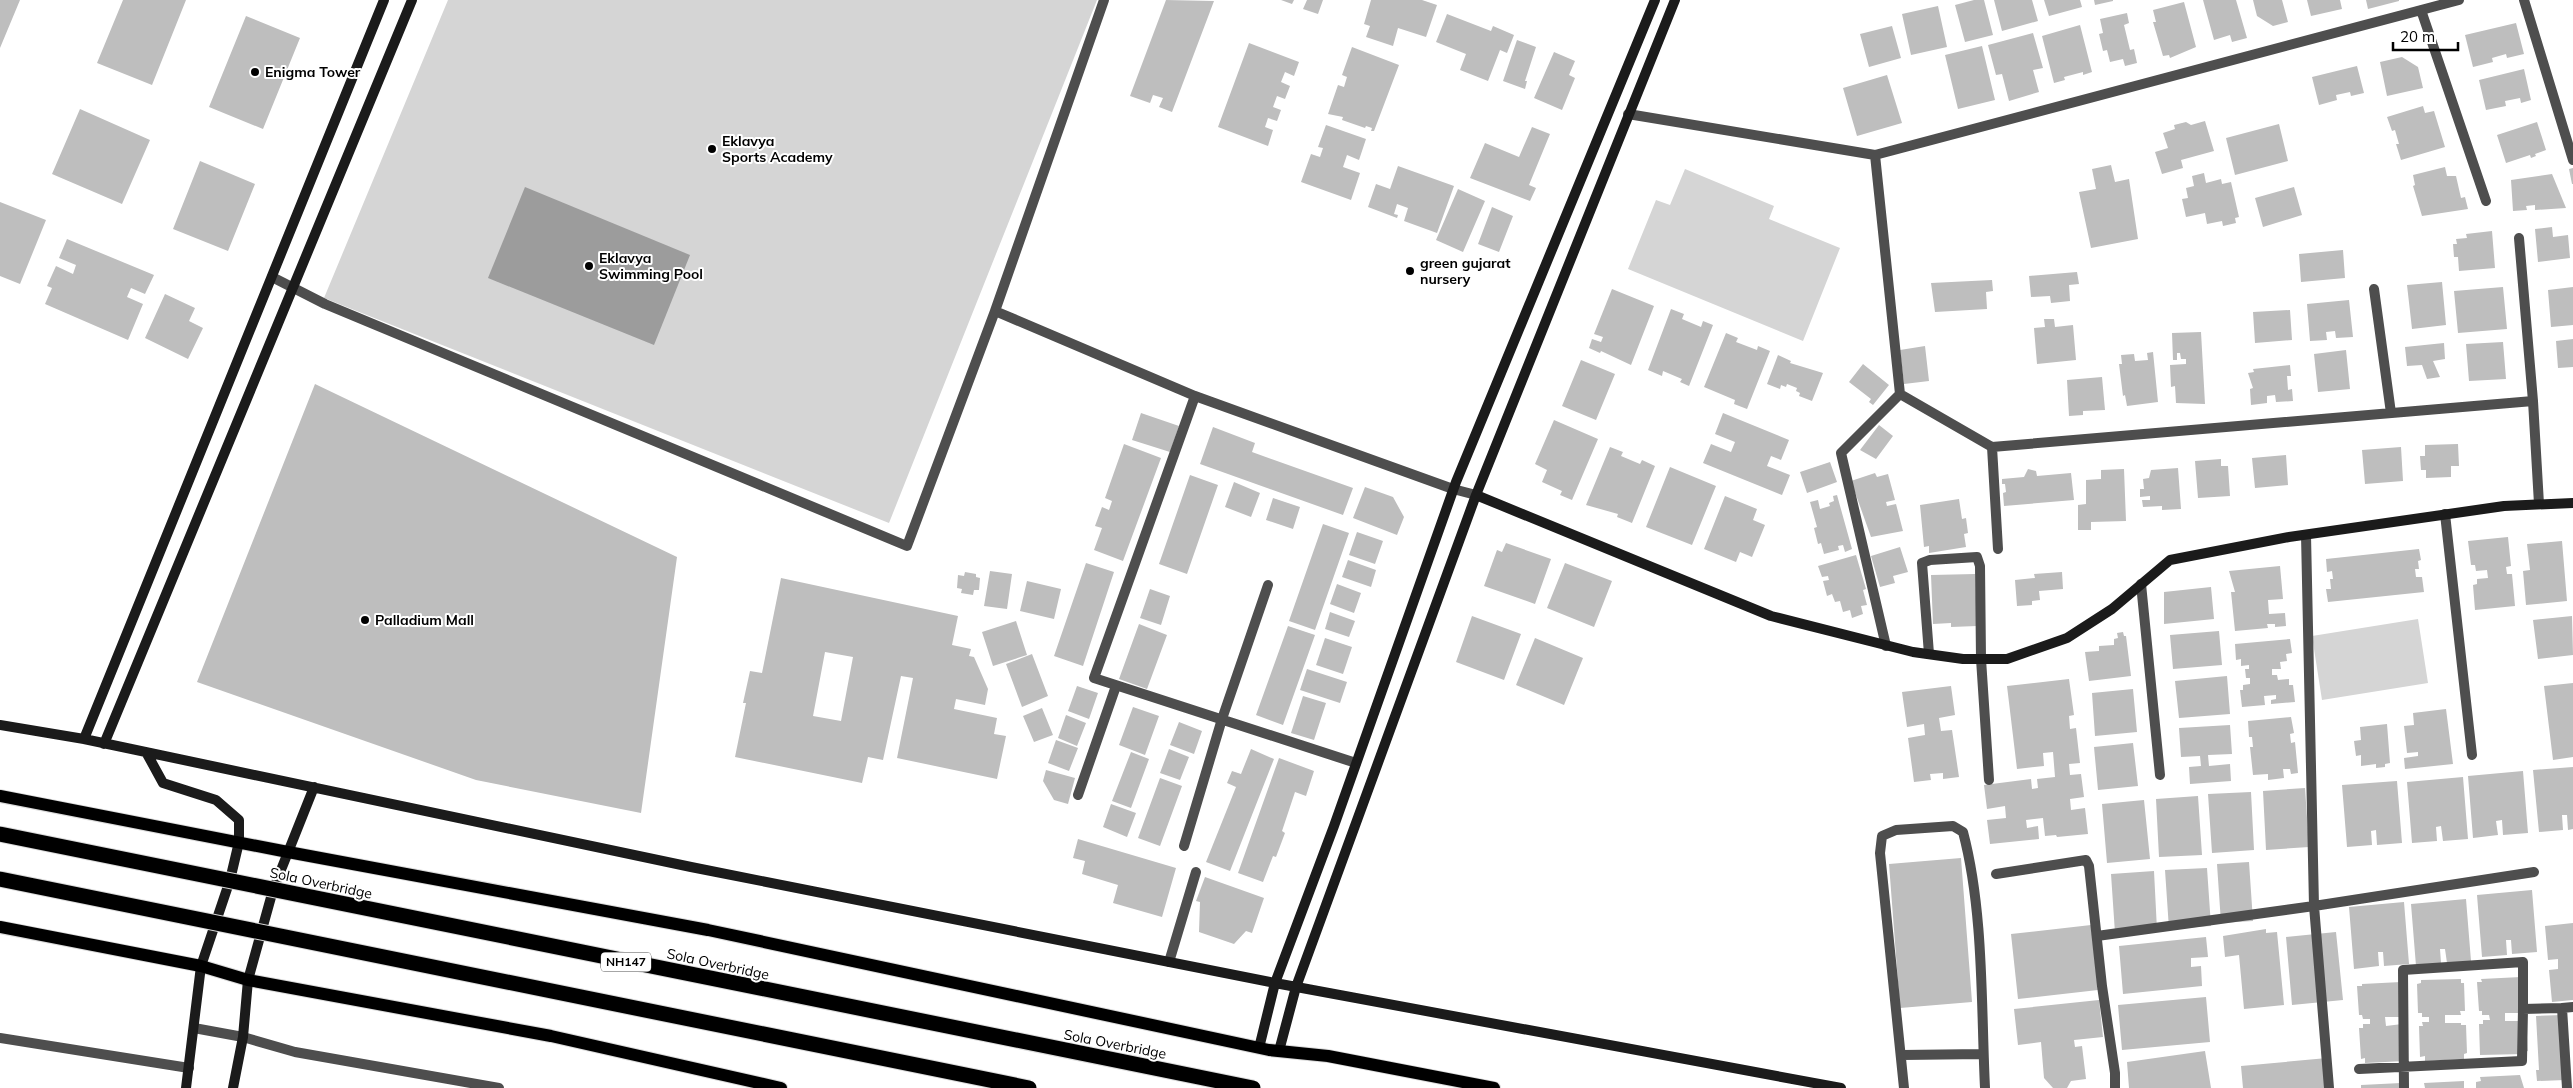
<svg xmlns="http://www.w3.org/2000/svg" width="2573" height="1088" font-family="Mulish,sans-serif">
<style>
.green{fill:#d5d5d5}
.water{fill:#9c9c9c}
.building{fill:#bebebe;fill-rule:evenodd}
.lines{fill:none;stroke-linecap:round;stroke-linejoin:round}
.primary-casing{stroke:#dbdbdb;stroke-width:14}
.lane{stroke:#4e4e4e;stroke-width:10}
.street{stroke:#4e4e4e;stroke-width:10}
.secondary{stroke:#1b1b1b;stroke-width:10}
.primary{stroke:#000;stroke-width:12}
.highway-bridge-casing{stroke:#dbdbdb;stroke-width:17;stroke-linecap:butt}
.highway-bridge{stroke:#000;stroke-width:15}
.poi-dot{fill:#000;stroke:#fff;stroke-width:2}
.labels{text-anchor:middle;stroke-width:4;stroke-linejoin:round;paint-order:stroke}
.shield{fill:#fff;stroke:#4c4c4c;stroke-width:1}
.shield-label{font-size:12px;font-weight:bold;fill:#000}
.poi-label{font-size:14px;font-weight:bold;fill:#000;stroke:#fff;text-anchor:start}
.street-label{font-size:14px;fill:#000;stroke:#fff}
</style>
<rect width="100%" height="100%" fill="#fff"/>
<!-- green -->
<path class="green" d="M448,0H1097L889,523L324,298Z
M1685,169L1774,206L1769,219L1840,248L1803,341L1628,269L1656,200L1670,205Z
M2418,619L2428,683L2322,700L2312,636Z"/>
<!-- water -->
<path class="water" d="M525,187L690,255L654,345L488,278Z"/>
<!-- building -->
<path class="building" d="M0,0H20L0,48Z
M123,0H186L152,85L97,63Z
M1166,0L1214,1L1172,112L1159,107L1163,98L1153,95L1150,103L1130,96Z
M1281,0H1294L1292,4Z
M1307,0H1323L1318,14L1303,9Z
M1371,0H1422L1437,5L1426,37L1398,28L1393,46L1366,37L1370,26L1364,24Z
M1974,0H1984L1993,35L1965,42L1955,5Z
M1994,0H2032L2038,21L2002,31Z
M2044,0H2080L2082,7L2049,16Z
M2094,0H2113V1L2095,5Z
M2203,0H2236L2247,38L2232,42L2230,35L2214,40Z
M2253,0H2282L2288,22L2273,26L2257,16Z
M2307,0H2340L2342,9L2311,16Z
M2366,0H2399V1L2368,9Z
M2184,2L2196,47L2170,58L2169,55L2163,56L2153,22H2156L2153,10Z
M1938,6L1947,47L1911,55L1902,14Z
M2127,13L2129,23L2124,25L2130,50L2134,49L2137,63L2125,66L2123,59L2110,62L2107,50L2103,51L2099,34L2103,33L2100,19Z
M1447,14L1491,31L1493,26L1514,35L1507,53L1500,50L1488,81L1460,70L1466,54L1436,42Z
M246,16L300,38L263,129L209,107Z
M2516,23L2524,54L2507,58L2506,54L2492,58L2493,62L2473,67L2465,35Z
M2080,25L2092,72L2083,75V72L2064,77L2065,80L2054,83L2042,36Z
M1892,26L1901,58L1869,67L1860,34Z
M2033,33L2043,68L2033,70L2039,92L2009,101L2002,74L1996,75L1988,45Z
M1517,40L1536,47L1525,81H1527L1525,89L1503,81Z
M1249,43L1299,62L1294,76L1285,72L1281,82L1290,86L1285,99L1277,96L1273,107L1281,110L1277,121L1268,118L1265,127L1273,130L1268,146L1218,127Z
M1982,46L1995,100L1958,109L1945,55Z
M1352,47L1399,65L1374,131H1371L1372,128L1366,126L1365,128L1342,120L1343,117L1328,114L1338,85L1344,87L1347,77L1342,75Z
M1554,52L1575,61L1569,75L1575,78L1562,110L1534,98Z
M2402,57L2418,67L2423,88L2387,96L2380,62Z
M2357,66L2364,93L2351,96L2350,92L2336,95L2337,100L2319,105L2312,77Z
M2524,69L2531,100L2521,103L2520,98L2505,101L2506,106L2486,110L2479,80Z
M1887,75L1902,123L1857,136L1843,88Z
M2423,106L2425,113L2434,111L2445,147L2401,160L2396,144H2399L2395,130L2392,131L2387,117Z
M80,109L150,140L122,204L52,174Z
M2205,121L2214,151L2181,160L2183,168L2162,174L2155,152L2168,148L2163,133L2175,129L2174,125L2186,122L2191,125Z
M2537,122L2546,150L2535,154L2536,156L2531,158L2530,155L2506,163L2497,135Z
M2279,124L2288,161L2235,175L2226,138Z
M1326,125L1366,139L1359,160L1347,155L1343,167L1360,173L1351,200L1301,182L1311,154L1320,157L1323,148L1318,147Z
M1532,127L1550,134L1529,185L1536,188L1530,201L1470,178L1485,143L1519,157Z
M200,161L255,184L228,251L173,229Z
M2111,165L2115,182L2129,179L2138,239L2091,248L2079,192L2096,189L2092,169Z
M1398,166L1454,186L1437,233L1404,221L1408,208L1397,204L1394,214L1398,215L1397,218L1368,207L1376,184L1390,189Z
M2445,167L2447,176H2456L2461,198L2465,197L2468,209L2422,216L2413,186L2415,185L2413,175Z
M2573,168V184H2572L2569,169Z
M2204,173L2206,183L2221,179L2222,184L2231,182L2239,217L2235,218L2236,223L2223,226L2222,221L2207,224L2205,213L2186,217L2182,199L2188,198L2186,188L2194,186L2192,176Z
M2552,174L2566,208L2535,210V205L2526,206L2527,210L2513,211L2511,180Z
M2294,187L2302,215L2263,227L2255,198Z
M1458,189L1485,201L1463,252L1436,240Z
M0,202L46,220L20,284L0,276Z
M1492,207L1513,216L1499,252L1478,244Z
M2552,227L2553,237L2568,235L2570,258L2538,262L2535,229Z
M2492,231L2495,268L2459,271L2458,257H2454L2453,244H2457L2456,239L2467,238L2466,234Z
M67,239L154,275L145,294L131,288L127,297L143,304L128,340L45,304L52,288L47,286L56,266L73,274L76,265L59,258Z
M2343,250L2345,278L2301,282L2299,254Z
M2077,272L2079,284L2069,285L2070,301L2051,303L2050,296L2031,297L2029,276Z
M1992,280L1993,291L1986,292L1987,309L1935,312L1931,283Z
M2442,282L2446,325L2412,329L2407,285Z
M2503,287L2507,329L2458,333L2454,291Z
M2573,287V325L2551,327L2548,290Z
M1612,289L1654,306L1631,365L1601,351L1600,353L1589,348L1592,339L1601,342L1603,337L1594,334Z
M165,294L195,308L189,321L203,328L188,359L145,338Z
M2349,300L2353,337L2336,338L2335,331L2326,332L2327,340L2310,341L2307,304Z
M1671,309L1684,314L1682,319L1701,327L1703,321L1713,325L1689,386L1680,382L1682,379L1663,371L1662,376L1648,370Z
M2290,310L2292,340L2255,343L2253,312Z
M2044,319H2054L2055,327L2073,325L2076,360L2037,364L2034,328L2045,327Z
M2201,332L2205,404L2176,403L2175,386L2171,387L2170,365L2186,364V359H2181L2180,353H2177V360H2173L2172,333Z
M1726,333L1738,338L1736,342L1757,350L1758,346L1770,351L1747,409L1734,404L1735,400L1704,387Z
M2573,339V367L2558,368L2556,341Z
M2503,342L2506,379L2469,381L2466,344Z
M2444,343L2445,359L2433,361L2440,377L2427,379L2422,365L2407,366L2405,347Z
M1925,346L1929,381L1904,384L1900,350Z
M2346,350L2350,389L2318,392L2314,354Z
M2153,352L2158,402L2127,406L2125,395L2123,396L2119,364H2122L2121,355L2134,354L2135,361L2148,360L2147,353Z
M1778,355L1791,361L1790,363L1823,373L1812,401L1799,396L1800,393L1796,391L1797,388L1787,384L1786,387L1781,385L1780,389L1767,384Z
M1581,360L1615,374L1596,420L1562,406Z
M1863,364L1889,385L1873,405L1869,402L1871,399L1849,382Z
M2290,365L2291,376H2287L2288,390L2292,389L2293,401L2276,402L2275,395L2267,396V403L2251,405L2250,389L2253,388L2248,373L2254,372L2253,369Z
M2102,377L2105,410L2083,411V415L2069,416L2067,380Z
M315,384L677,557L641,813L476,780L197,682Z
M1141,413L1179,426L1170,452L1132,440Z
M1723,413L1789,440L1781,460L1771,456L1767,466L1790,475L1782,495L1703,463L1711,444L1731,452L1735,442L1715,434Z
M1554,420L1598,439L1572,500L1560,495L1562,491L1542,482L1547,470L1535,464Z
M1879,425L1893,436L1876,459L1860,450Z
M1213,427L1255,443L1252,452L1353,488L1343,515L1200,464Z
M1124,444L1161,458L1123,561L1094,550L1102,528L1095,526L1102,507L1109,510L1112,501L1105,498Z
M2458,444L2459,466H2451V477L2426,478V470H2421L2420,456H2425V445Z
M1610,447L1623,452L1621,456L1640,464L1642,460L1655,466L1632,523L1617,517L1618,514L1586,505Z
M2401,447L2403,481L2365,484L2362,450Z
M2286,455L2288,485L2255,488L2252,458Z
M2221,459V466H2228L2230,496L2198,498L2195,461Z
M1830,462L1837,482L1807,493L1800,472Z
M1670,467L1716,486L1692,545L1646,527Z
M2178,468L2181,509L2162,510V506L2143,507L2142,500H2150V496L2140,497V489H2144L2143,479L2149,478L2151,470Z
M2028,469L2036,471L2037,476L2071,473L2074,500L2004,506L2003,493L2006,492L2005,484H2002V479L2024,477Z
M2124,469L2126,521L2091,522V530H2078V505L2086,504V480L2101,479V470Z
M1875,473L1877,477L1888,474L1895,500L1886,502L1887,506L1896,504L1903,531L1871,537L1851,481Z
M1190,475L1218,485L1187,574L1159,564Z
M1234,482L1260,493L1251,517L1225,507Z
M1365,487L1393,497L1404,517L1397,535L1353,518Z
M1837,495L1852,549L1845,552L1843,545L1838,546L1839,550L1824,554L1821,543L1818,544L1814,528L1817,527L1810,502L1818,500L1820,509L1830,506L1829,503L1834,501L1833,496Z
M1725,496L1757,509L1753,520L1765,525L1752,557L1740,552L1736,562L1704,549Z
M1273,498L1300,507L1293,529L1266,520Z
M1959,499L1962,519L1966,518L1968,533L1964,534L1966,547L1929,553V546L1924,547L1920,505Z
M1323,524L1349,533L1315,630L1289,621Z
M1357,532L1383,541L1375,564L1349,555Z
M2508,537L2511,566L2506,567L2507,574H2512L2515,606L2475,610L2473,585L2477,584V579L2488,578L2487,570L2476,571L2475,565H2471L2468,541Z
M2562,541L2567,601L2526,605L2523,571L2530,570L2527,544Z
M1506,543L1551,559L1535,604L1484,586L1497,550L1502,552Z
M1900,547L1908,572L1893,576L1895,583L1880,587L1871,556Z
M2419,549L2421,560L2418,561L2419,569H2415L2416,577H2422L2424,592L2328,602L2326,589H2331L2330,579H2333L2332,571L2327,572L2326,559Z
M1856,555L1866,589L1863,590L1867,605L1861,606L1863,614L1852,618L1850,610L1843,612L1840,601L1835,602L1832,594L1827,596L1823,581L1829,580L1828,576L1822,577L1818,566Z
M1348,560L1376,570L1371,587L1342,577Z
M1086,563L1114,572L1083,666L1054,656Z
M1565,563L1612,581L1594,627L1547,608Z
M2280,566L2283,599L2268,600L2269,614L2285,613L2286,626L2275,627V624H2267L2268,628L2235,631L2231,592H2235L2229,571Z
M990,571L1012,574L1007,609L984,606Z
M965,572L976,574V577L980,578L979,590H974L973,595L961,593L962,589L957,588L958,575L964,576Z
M2062,572L2063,589L2039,591L2040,600L2032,601V605L2017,606L2015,580L2035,578L2034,574Z
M1975,574L1977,626L1951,627V623L1933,624L1931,575Z
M781,578L958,616L952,645L971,649L969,656L974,657L988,689L985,705L956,699L954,709L997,718L994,734L1006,736L997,779L897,758L913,678L901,676L883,760L868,757L862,783L735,757L746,703H743L750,671L762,673ZM825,652L853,657L841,721L813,716Z
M1027,581L1061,589L1054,619L1020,611Z
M1337,584L1361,593L1354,613L1330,604Z
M2211,587L2214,619L2164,624V592Z
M1150,589L1170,596L1161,625L1140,618Z
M1330,612L1355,621L1349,637L1325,629Z
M1472,616L1521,634L1504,680L1456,662Z
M2572,616L2573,655L2538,659L2533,620Z
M1016,621L1027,655L993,666L982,632Z
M1139,624L1167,635L1147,689L1119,679Z
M1288,626L1315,635L1283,725L1256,715Z
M2219,631L2222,665L2173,669L2170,635Z
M2123,632L2124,636H2126L2131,676L2089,681L2085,652L2099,651V646L2114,645V639L2118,638L2117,633Z
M1325,638L1352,647L1343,674L1316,665Z
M1535,638L1583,658L1564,705L1516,685Z
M2290,639L2292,653L2286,654L2287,661L2280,662L2281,669H2272V675H2277L2278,680L2289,679V685H2293L2295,702L2271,704V700L2276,699V695L2264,696L2265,705L2242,707L2240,690H2243V685L2250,684V678H2246L2245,669H2249V665L2241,666V659L2236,660L2235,644Z
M1032,654L1048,696L1022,707L1006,664Z
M1307,669L1347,682L1340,703L1300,690Z
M2227,676L2230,714L2179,718L2175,681Z
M2069,679L2074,715L2069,716L2070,729L2076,728L2080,763L2069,764L2070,775L2081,774L2084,797L2070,799L2071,810L2085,808L2088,834L2057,837L2056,835L2045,836L2043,818L2026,820L2027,828L2038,826L2039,839L1990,844L1987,820L2006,818L2005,806L1987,809L1984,785L2031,779L2032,789L2038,788L2037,779L2055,777L2053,752L2043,753L2044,766L2017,769L2007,686Z
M2573,683V757L2553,760L2544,686Z
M1077,686L1098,693L1089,719L1068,711Z
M1951,686L1955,715L1939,718L1941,731L1952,730L1959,777L1943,779V773L1930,774L1931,780L1914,782L1908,738L1925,735L1924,724L1907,727L1902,692Z
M2133,689L2137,732L2095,736L2092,693Z
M1303,696L1326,703L1314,740L1291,733Z
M1133,707L1159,716L1145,755L1119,745Z
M1042,708L1053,735L1034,742L1023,716Z
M2446,709L2453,764L2405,769L2404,758L2418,756V752L2407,753L2404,726L2414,725L2413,713Z
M1066,715L1086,723L1077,746L1058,738Z
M2291,717L2294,733L2290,734L2291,743L2295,742L2298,773L2291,774L2290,769H2283L2284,778L2268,780V774L2253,775L2250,747H2253L2252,737H2249L2248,721Z
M1179,722L1202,731L1194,754L1170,745Z
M2387,724L2390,763L2385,764V767L2376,768V764L2361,766V755L2356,756L2354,741L2361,740L2360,727Z
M2230,725L2232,754L2208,755L2209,766L2230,764L2231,781L2190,784L2189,767L2201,766L2200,756L2181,757L2179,728Z
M1056,740L1078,748L1069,771L1048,763Z
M2133,743L2138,786L2098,790L2094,747Z
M1169,749L1189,757L1180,780L1160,773Z
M1251,749L1274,759L1230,871L1206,862L1236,787L1227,783L1232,771L1241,774Z
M1131,752L1149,759L1131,808L1112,801Z
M1279,758L1314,771L1306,796L1295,792L1282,831L1285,833L1276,857L1273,856L1263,882L1238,873Z
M2573,767V829L2568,830L2567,815H2562L2563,830L2539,832L2533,770Z
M1046,770L1075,778L1068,804L1054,800L1043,781Z
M2523,771L2528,833L2503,835L2502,820L2496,821L2498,835L2473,838L2468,776Z
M2463,777L2468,839L2443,841L2441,826L2436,827L2437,841L2412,843L2407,782Z
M1160,778L1182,786L1160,846L1138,838Z
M2397,781L2402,843L2377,845L2376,830L2371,831L2372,845L2347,847L2342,785Z
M2305,788L2309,847L2266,850L2263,791Z
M2251,792L2254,850L2212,853L2208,794Z
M2198,796L2202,855L2159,857L2156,799Z
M2144,800L2150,859L2107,863L2102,804Z
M1111,804L1136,813L1127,837L1103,827Z
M1078,839L1176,868L1162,917L1113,903L1118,885L1082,874L1085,861L1073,858Z
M1961,858L1972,1002L1900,1008L1889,864Z
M2249,862L2253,921L2221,923L2217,864Z
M2207,868L2211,926L2169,929L2165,870Z
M2154,871L2157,930L2115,933L2111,874Z
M1205,877L1264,898L1252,933L1246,931L1234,944L1199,932L1200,902L1196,901Z
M2532,890L2537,952L2512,954L2511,940H2506L2507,955L2482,957L2477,895Z
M2466,899L2471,961L2447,963L2445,949H2440L2441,963L2416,966L2411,904Z
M2404,902L2409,964L2384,966L2383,952H2378L2379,966L2354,969L2349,907Z
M2573,923V1000L2552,1002L2549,970L2558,969V959L2548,960L2545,926Z
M2091,925L2098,990L2018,999L2011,934Z
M2266,929V933L2277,932L2284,1005L2244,1009L2239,955L2225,957L2223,936Z
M2336,932L2343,1000L2292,1005L2286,937Z
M2206,937L2208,957L2191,958V967L2201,966L2202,986L2123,994L2119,946Z
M2521,977V1013H2505V1021H2521L2526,1023L2528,1051L2524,1052V1054L2480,1055L2479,1024H2483V1020H2490L2489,1015H2482V1011H2479L2477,982H2482L2481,979Z
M2461,979V983H2464L2465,1011H2460L2461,1015H2445V1023H2461V1025H2466L2467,1053L2464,1054V1059L2425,1061V1056L2420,1057L2419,1026H2423L2422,1022H2429V1017H2422V1013H2418L2417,984L2421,983V980Z
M2401,982V1017H2385L2386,1026L2402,1024L2405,1061L2365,1063V1058L2361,1059L2359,1028H2363V1024H2370V1019H2363L2362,1015H2359L2357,986H2362V984Z
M2206,997L2210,1042L2122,1050L2118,1005Z
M2099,1000L2103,1037L2074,1040L2075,1047L2082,1046L2086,1079L2071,1081L2067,1088H2053L2044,1078L2041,1042L2018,1045L2014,1009Z
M2562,1015L2565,1080L2537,1081L2536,1070H2539L2536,1016Z
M2205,1051L2211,1088H2129L2127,1062Z
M2327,1058L2330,1088H2243L2241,1066Z
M2520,1075L2524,1088H2476V1082L2481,1081L2480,1077Z
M2464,1081V1088H2425L2424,1083Z
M2401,1083V1088H2361V1085Z"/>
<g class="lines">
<!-- primary casing -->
<g class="primary-casing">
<path id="primary" d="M0,796L288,852L708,930L1269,1050L1328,1056L1494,1088
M0,927L201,966L248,980L551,1036L781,1088"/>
</g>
<!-- lane -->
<path class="lane" d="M1929,654L1922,563L1930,560L1977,557L1980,566L1981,659
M1902,1055L1983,1054
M2359,1069L2522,1061L2523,1009
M1904,1088L1880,853L1882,836L1896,830L1953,826L1963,832C1984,911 1981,1006 1985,1088
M2404,1088L2403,970L2523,962V1009L2562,1008
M2567,1088L2562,1008L2573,1007"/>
<!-- street -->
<path class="street" d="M2524,0L2573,160
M2421,10L2486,201
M1628,114L1875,155L1900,394L1841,453L1886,646
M1875,155L2459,0
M2519,238L2533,401
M272,277L325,304L907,546L995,311L1195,396L1453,489L1476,495
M2374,289L2391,413
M995,311L1104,0
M1900,394L1992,447L2533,401L2539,504
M1195,396L1094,678L1356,763
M1992,447L1998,549
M2445,514L2472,755
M2141,584L2160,775
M1981,659L1989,780
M1078,795L1116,686
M1184,846L1222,719L1268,585
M1996,874L2086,860L2089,866L2102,986L2115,1073V1088
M2097,936L2314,906L2306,535
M1169,962L1196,872
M194,1028L243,1037L295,1052L499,1088
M0,1038L189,1068
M2329,1088L2314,906L2534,872"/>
<!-- secondary -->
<path class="secondary" d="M1476,495L1771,616L1913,652L1963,659H2007L2067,638L2112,609L2170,560L2289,537L2504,506L2573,503
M0,725L84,739L691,867L1275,983L1841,1088
M84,739L384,0
M104,744L412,0
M146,752L163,783L216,800L239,820V842L230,880L201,966L186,1088
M1259,1048L1275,983L1334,826L1456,482L1655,0
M1279,1051L1296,987L1476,495L1675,0
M233,1088L243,1037L248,980L273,890L314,787"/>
<!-- primary -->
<use href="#primary" class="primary"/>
<!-- highway-bridge casing -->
<g class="highway-bridge-casing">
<path id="highway-bridge" d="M0,834L1253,1088
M0,879L1029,1088"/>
</g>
<!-- highway-bridge -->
<use href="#highway-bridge" class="highway-bridge"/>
</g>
<!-- markers -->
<g class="poi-dot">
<circle cx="255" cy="72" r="5"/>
<circle cx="712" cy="149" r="5"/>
<circle cx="589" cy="266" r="5"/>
<circle cx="1410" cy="271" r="5"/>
<circle cx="365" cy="620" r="5"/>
</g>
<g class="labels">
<!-- shield labels -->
<rect class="shield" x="601" y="952.5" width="50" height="19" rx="4"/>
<g class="shield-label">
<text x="626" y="966">NH147</text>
</g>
<!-- poi labels -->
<g class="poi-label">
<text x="265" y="77">Enigma Tower</text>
<text x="722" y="146">Eklavya<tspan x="722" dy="16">Sports Academy</tspan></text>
<text x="599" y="263">Eklavya<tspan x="599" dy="16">Swimming Pool</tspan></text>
<text x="1420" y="268">green gujarat<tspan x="1420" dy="16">nursery</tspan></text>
<text x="375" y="625">Palladium Mall</text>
</g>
<!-- street labels -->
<g class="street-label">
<text transform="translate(321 883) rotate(12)" y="5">Sola Overbridge</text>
<text transform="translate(718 964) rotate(12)" y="5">Sola Overbridge</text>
<text transform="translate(1115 1044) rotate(11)" y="5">Sola Overbridge</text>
</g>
</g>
<!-- scale -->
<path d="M2393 42v8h65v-8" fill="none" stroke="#000000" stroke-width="2.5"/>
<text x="2400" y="42" font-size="15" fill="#000000" stroke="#ffffff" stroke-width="4" paint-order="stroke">20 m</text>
</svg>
